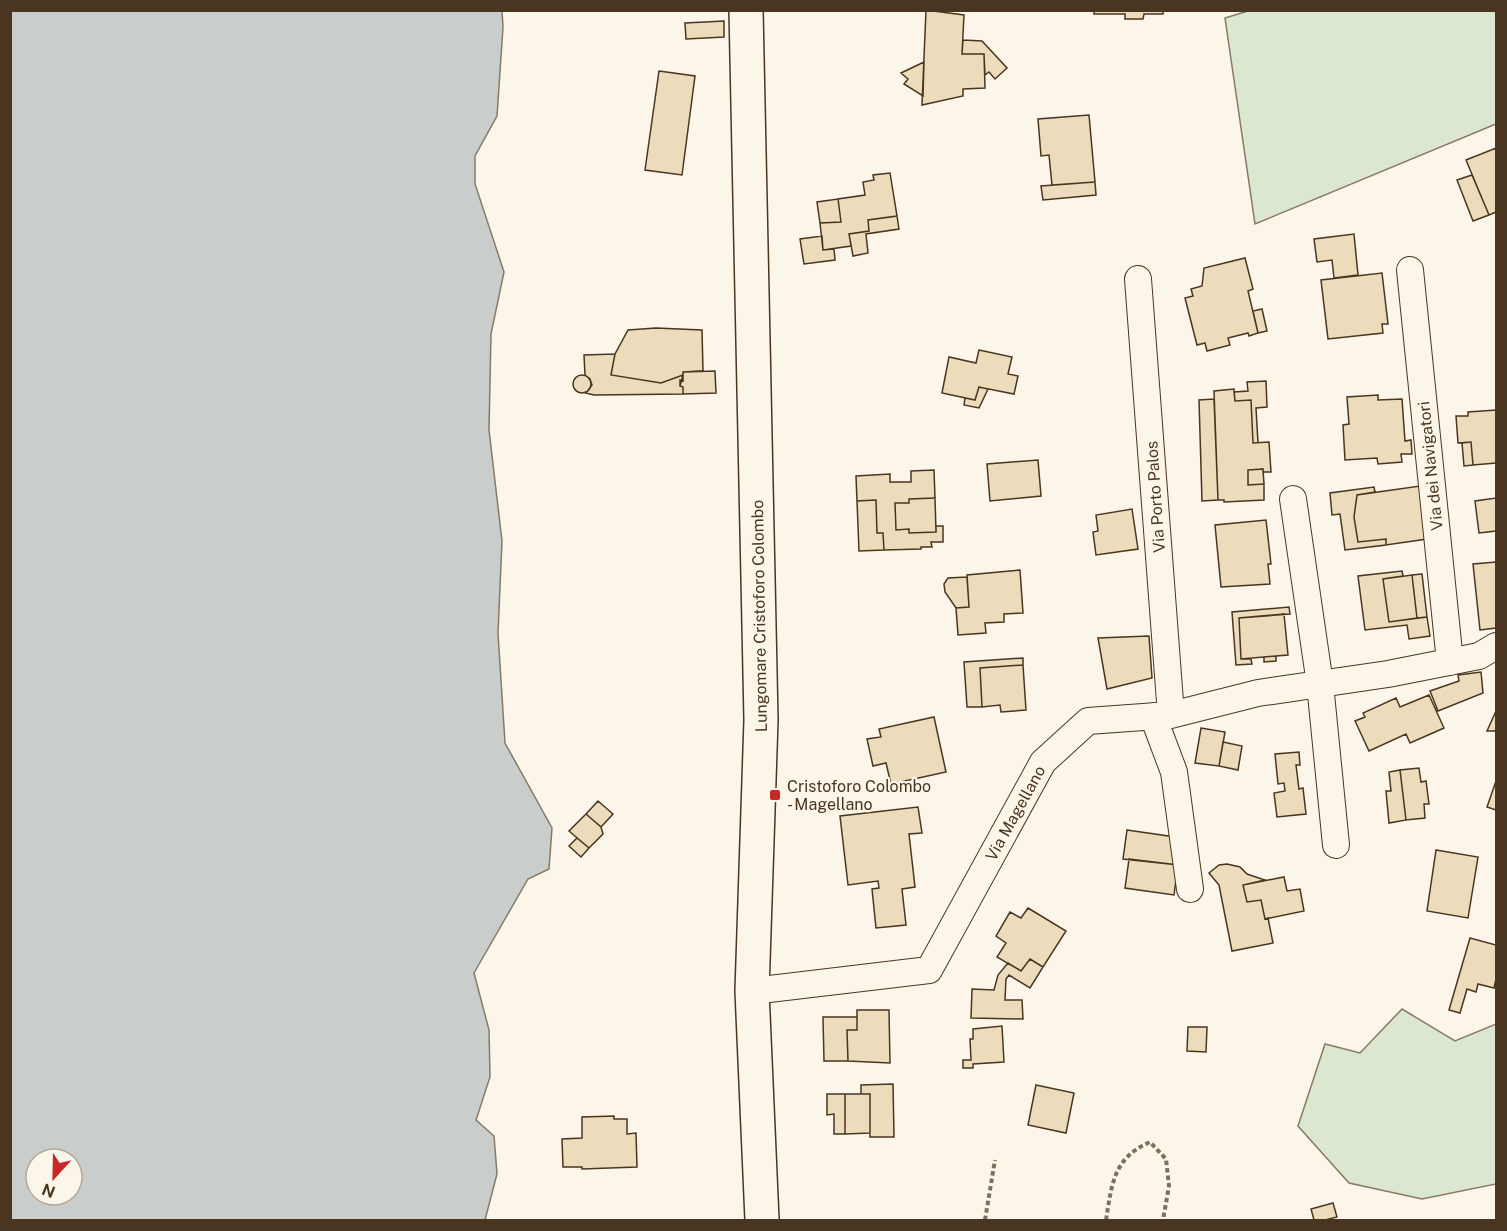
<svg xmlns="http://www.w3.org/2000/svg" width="1507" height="1231" font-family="'Public Sans',sans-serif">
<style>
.green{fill:#dce7d0;stroke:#887966;stroke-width:1.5}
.water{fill:#c9cecd;stroke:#887966;stroke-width:1.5;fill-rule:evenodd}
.building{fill:#ecdcbc;stroke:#4a3520;stroke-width:1.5}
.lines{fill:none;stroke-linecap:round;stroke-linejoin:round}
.minor-casing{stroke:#4a3520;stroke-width:28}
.secondary-casing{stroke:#4a3520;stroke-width:36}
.path{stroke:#7f6f5c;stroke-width:4;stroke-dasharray:4.5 3;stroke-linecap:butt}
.minor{stroke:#fbf6e9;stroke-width:26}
.secondary{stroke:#fbf6e9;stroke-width:33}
.poi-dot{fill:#c62828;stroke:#fbf6e9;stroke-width:2}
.labels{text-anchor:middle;stroke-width:4.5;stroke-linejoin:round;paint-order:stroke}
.street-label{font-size:16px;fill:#4a3520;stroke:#fbf6e9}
.poi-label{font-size:16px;fill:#4a3520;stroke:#fbf6e9;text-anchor:start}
</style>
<rect width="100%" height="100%" fill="#fbf6e9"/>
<!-- green -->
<path class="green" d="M1248,11H1496V124L1255,224L1225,18Z
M1402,1009L1455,1041L1496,1024V1184L1422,1199L1349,1183L1298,1126L1325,1044L1360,1053Z"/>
<!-- water -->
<path class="water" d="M10,11H502L503,27L497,116L475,156V184L504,272L491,334L489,430L502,541L498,633L505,743L552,828L549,869L528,879L474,973L489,1030L490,1077L476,1120L494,1136L497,1174L485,1220H11ZM36,1159H72V1195H36Z"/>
<!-- building -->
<path class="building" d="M926,10L964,15L962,54H984L985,88L963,89V96L922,105Z
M1094,10H1163V14H1144L1143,19H1125V14H1094Z
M724,21V37L686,39L685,23Z
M963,40L982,41L1007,68L995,79L989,72L985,75L984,54H962Z
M924,62L923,96L904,84L908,79L901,73Z
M659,71L695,76L682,175L645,170Z
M1089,115L1095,182L1052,185L1049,155L1041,156L1038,119Z
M1496,148V212L1489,215L1466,160Z
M890,173L897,216L868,220L869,231L849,234L851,246L823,250L820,223L841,222L838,199L865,195L863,182L874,180L873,175Z
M1472,175L1489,215L1473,221L1457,180Z
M1095,182L1096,195L1043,200L1041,186Z
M838,199L841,222L820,223L817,202Z
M897,216L899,229L866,234L868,253L853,256L849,234L869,231L868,220Z
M1354,234L1358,275L1334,278L1332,260L1317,262L1314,239Z
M822,236L823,250L834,249L835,260L804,264L800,239Z
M1245,258L1253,289L1248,291L1258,333L1249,336L1248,333L1228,338L1230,345L1207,351L1205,343L1197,345L1185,298L1193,296L1191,289L1202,286L1204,268Z
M1382,273L1388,324H1382L1383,333L1328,339L1321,280Z
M1262,309L1267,331L1258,333L1253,311Z
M656,328L702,330L703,371L683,372V375L661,383L611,375L615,354L628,330Z
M979,350L1012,357L1008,374L1018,376L1014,394L979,387L975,400L942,393L949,357L976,363Z
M615,354L611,375L661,383L683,375L680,386L683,387V394L594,395L586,393L592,385L590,379L585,375L584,355Z
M715,371L716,393L683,394V387L680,386V380L683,381V372Z
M573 384a9 9 0 1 1 18 0a9 9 0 1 1-18 0Z
M1266,381L1267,407L1256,408L1258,443H1253L1251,400L1235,401L1234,392L1248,391L1247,382Z
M979,387L988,389L979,408L964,405L965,398L975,400Z
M1234,389L1235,401L1251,400L1253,443L1269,442L1271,472H1263V469L1248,470V485L1264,484V500L1224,502V500H1218L1214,391Z
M1378,395V400L1402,399L1405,441L1411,440L1412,454H1401L1402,462L1378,464L1377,458L1345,460L1343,425L1349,424L1347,397Z
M1214,399L1218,500L1202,501L1199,400Z
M1496,410V463L1473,465L1471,442L1458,443L1456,416H1468V412Z
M1471,442L1473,465L1464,466L1462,443Z
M1038,460L1041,496L990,501L987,464Z
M1263,469L1264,484L1248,485V470Z
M934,470L935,498L909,499V503H895L896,530L909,529V533L936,532V526H943V542H931L932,547H921V549L884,550L883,533H877L876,500L857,501L856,476L890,474V482H911V471Z
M1420,486L1427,539L1386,545V539L1358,542L1354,517L1357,495Z
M1374,487L1375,492L1357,495L1354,517L1358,542L1386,539V545L1345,550L1340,514L1332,515L1330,493Z
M935,498L936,532L909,533V529L896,530L895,503H909V499Z
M1496,498V531L1479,533L1475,501Z
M876,500L877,533H883L884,550L859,551L857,501Z
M1132,509L1138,549L1096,555L1093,532L1098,531L1096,515Z
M1266,520L1271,564H1268L1270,584L1221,587L1215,525Z
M1496,562V628L1480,630L1473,564Z
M1020,570L1023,613L1004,614V622L985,623L986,633L958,635L956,608L969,607L967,575Z
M1402,571L1403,576L1383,579L1389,622L1427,617L1430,636L1409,639L1407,625L1365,630L1358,576Z
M1422,574L1427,617L1417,618L1412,575Z
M1412,575L1417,618L1389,622L1383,579Z
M967,577L969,607L956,608L945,592L944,584L948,578Z
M1289,607L1290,614L1239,618L1241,659H1251L1252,664L1236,665L1232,612Z
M1284,614L1288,655L1241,659L1239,618Z
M1149,636L1152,678L1107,689L1098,638Z
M1276,656V661L1264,662V657Z
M1023,658V665L980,668L982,707H967L964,662Z
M1023,665L1026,710L1001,712L1000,705L982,707L980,668Z
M1481,672L1483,693L1438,711L1430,691L1459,681L1458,675Z
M1429,695L1444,728L1410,743L1406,734L1369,751L1355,721L1365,717L1363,713L1396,698L1400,707Z
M1496,711V731H1487Z
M934,717L946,772L891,784L886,763L873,766L867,739L881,737L879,729Z
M1201,728L1225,732L1219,766L1195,763Z
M1223,742L1242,746L1238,770L1219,766Z
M1299,752L1300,765H1296L1299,789L1303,788L1306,814L1277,817L1274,793L1285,791L1284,783L1278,784L1275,754Z
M1419,768L1421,782L1426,781L1429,804H1424L1425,818L1406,820L1400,770Z
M1400,770L1406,820L1389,823L1386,791H1391L1389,772Z
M1496,781V810L1487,807Z
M598,801L613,814L601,827L586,814Z
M918,807L922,833L909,834L915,887L902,889L906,925L876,928L872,889L879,888L878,881L848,885L840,816Z
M586,814L601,827L603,834L589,848L569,831Z
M1127,830L1182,838L1178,865L1123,859Z
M577,838L589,848L581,857L569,846Z
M1436,850L1478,857L1468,918L1427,911Z
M1129,859L1178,865L1174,895L1125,888Z
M1227,864L1240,867L1247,874L1265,880L1243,885L1247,902L1261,900L1265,919L1268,918L1273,943L1232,951L1219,885L1209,873L1219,865Z
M1284,877L1287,891L1300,889L1304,911L1265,919L1261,900L1247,902L1243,885Z
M1028,908L1066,931L1043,967L1030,959L1021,971L997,957L1006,943L996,936L1010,912L1021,918Z
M1470,938L1496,945V979L1494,988L1478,984L1476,992L1467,989L1460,1013L1449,1010Z
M1030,959L1043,967L1030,988L1009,975L1006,979L1005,1000H1022L1023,1019L971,1018L972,989L994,990L998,975L1008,963L1021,971Z
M857,1010H889L890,1063L848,1061L847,1030H857Z
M823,1017H857V1030H847L848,1061H824Z
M1002,1026L1004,1062L973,1064V1068H963V1060H971L970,1039H973V1029Z
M1188,1027H1207L1206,1052L1187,1051Z
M893,1084L894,1137H870V1094H861V1085Z
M1036,1085L1074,1093L1066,1133L1028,1125Z
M827,1094H845V1134H834V1114L827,1115Z
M845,1094H870V1133L845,1134Z
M614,1116V1119H627V1134L636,1133L637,1167L582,1169V1167H563L562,1139L582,1138V1117Z
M1333,1203L1337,1217L1325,1220H1314L1311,1209Z"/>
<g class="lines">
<!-- minor casing -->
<g class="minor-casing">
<path id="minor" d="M1410,270L1450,662
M1138,279L1171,715
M1293,499L1320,684L1336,845
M1153,716L1174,772L1190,889
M752,991L929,970L1043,762L1088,721L1171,715L1258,693L1388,674L1479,656L1496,646"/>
</g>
<!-- secondary casing -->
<g class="secondary-casing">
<path id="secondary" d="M746,10L761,720L752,991L762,1220"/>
</g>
<!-- path -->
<path class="path" d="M985,1220L995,1160
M1106,1220C1112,1184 1113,1158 1150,1142L1166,1159L1169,1186L1163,1220"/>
<!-- minor -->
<use href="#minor" class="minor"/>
<!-- secondary -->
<use href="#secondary" class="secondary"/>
</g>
<!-- markers -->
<rect class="poi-dot" x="769" y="789" width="12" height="12" rx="3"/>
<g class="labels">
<!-- street labels -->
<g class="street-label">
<text transform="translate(1430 466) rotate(-96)" y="6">Via dei Navigatori</text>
<text transform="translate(1155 497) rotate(-94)" y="6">Via Porto Palos</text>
<text transform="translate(759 616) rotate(-91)" y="6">Lungomare Cristoforo Colombo</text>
<text transform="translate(1015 813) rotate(-61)" y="6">Via Magellano</text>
</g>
<!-- poi labels -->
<g class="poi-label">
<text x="787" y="792">Cristoforo Colombo<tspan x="787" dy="18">- Magellano</tspan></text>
</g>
</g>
<!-- border -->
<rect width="1507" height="1231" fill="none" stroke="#4a3520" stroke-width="24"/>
<!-- north arrow -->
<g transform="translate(54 1177) rotate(202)"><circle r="28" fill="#fbf6e9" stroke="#b4a999" stroke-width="1.5"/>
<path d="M0-4.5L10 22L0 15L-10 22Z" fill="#c62828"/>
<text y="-9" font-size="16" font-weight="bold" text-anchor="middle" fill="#4a3520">N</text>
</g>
</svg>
